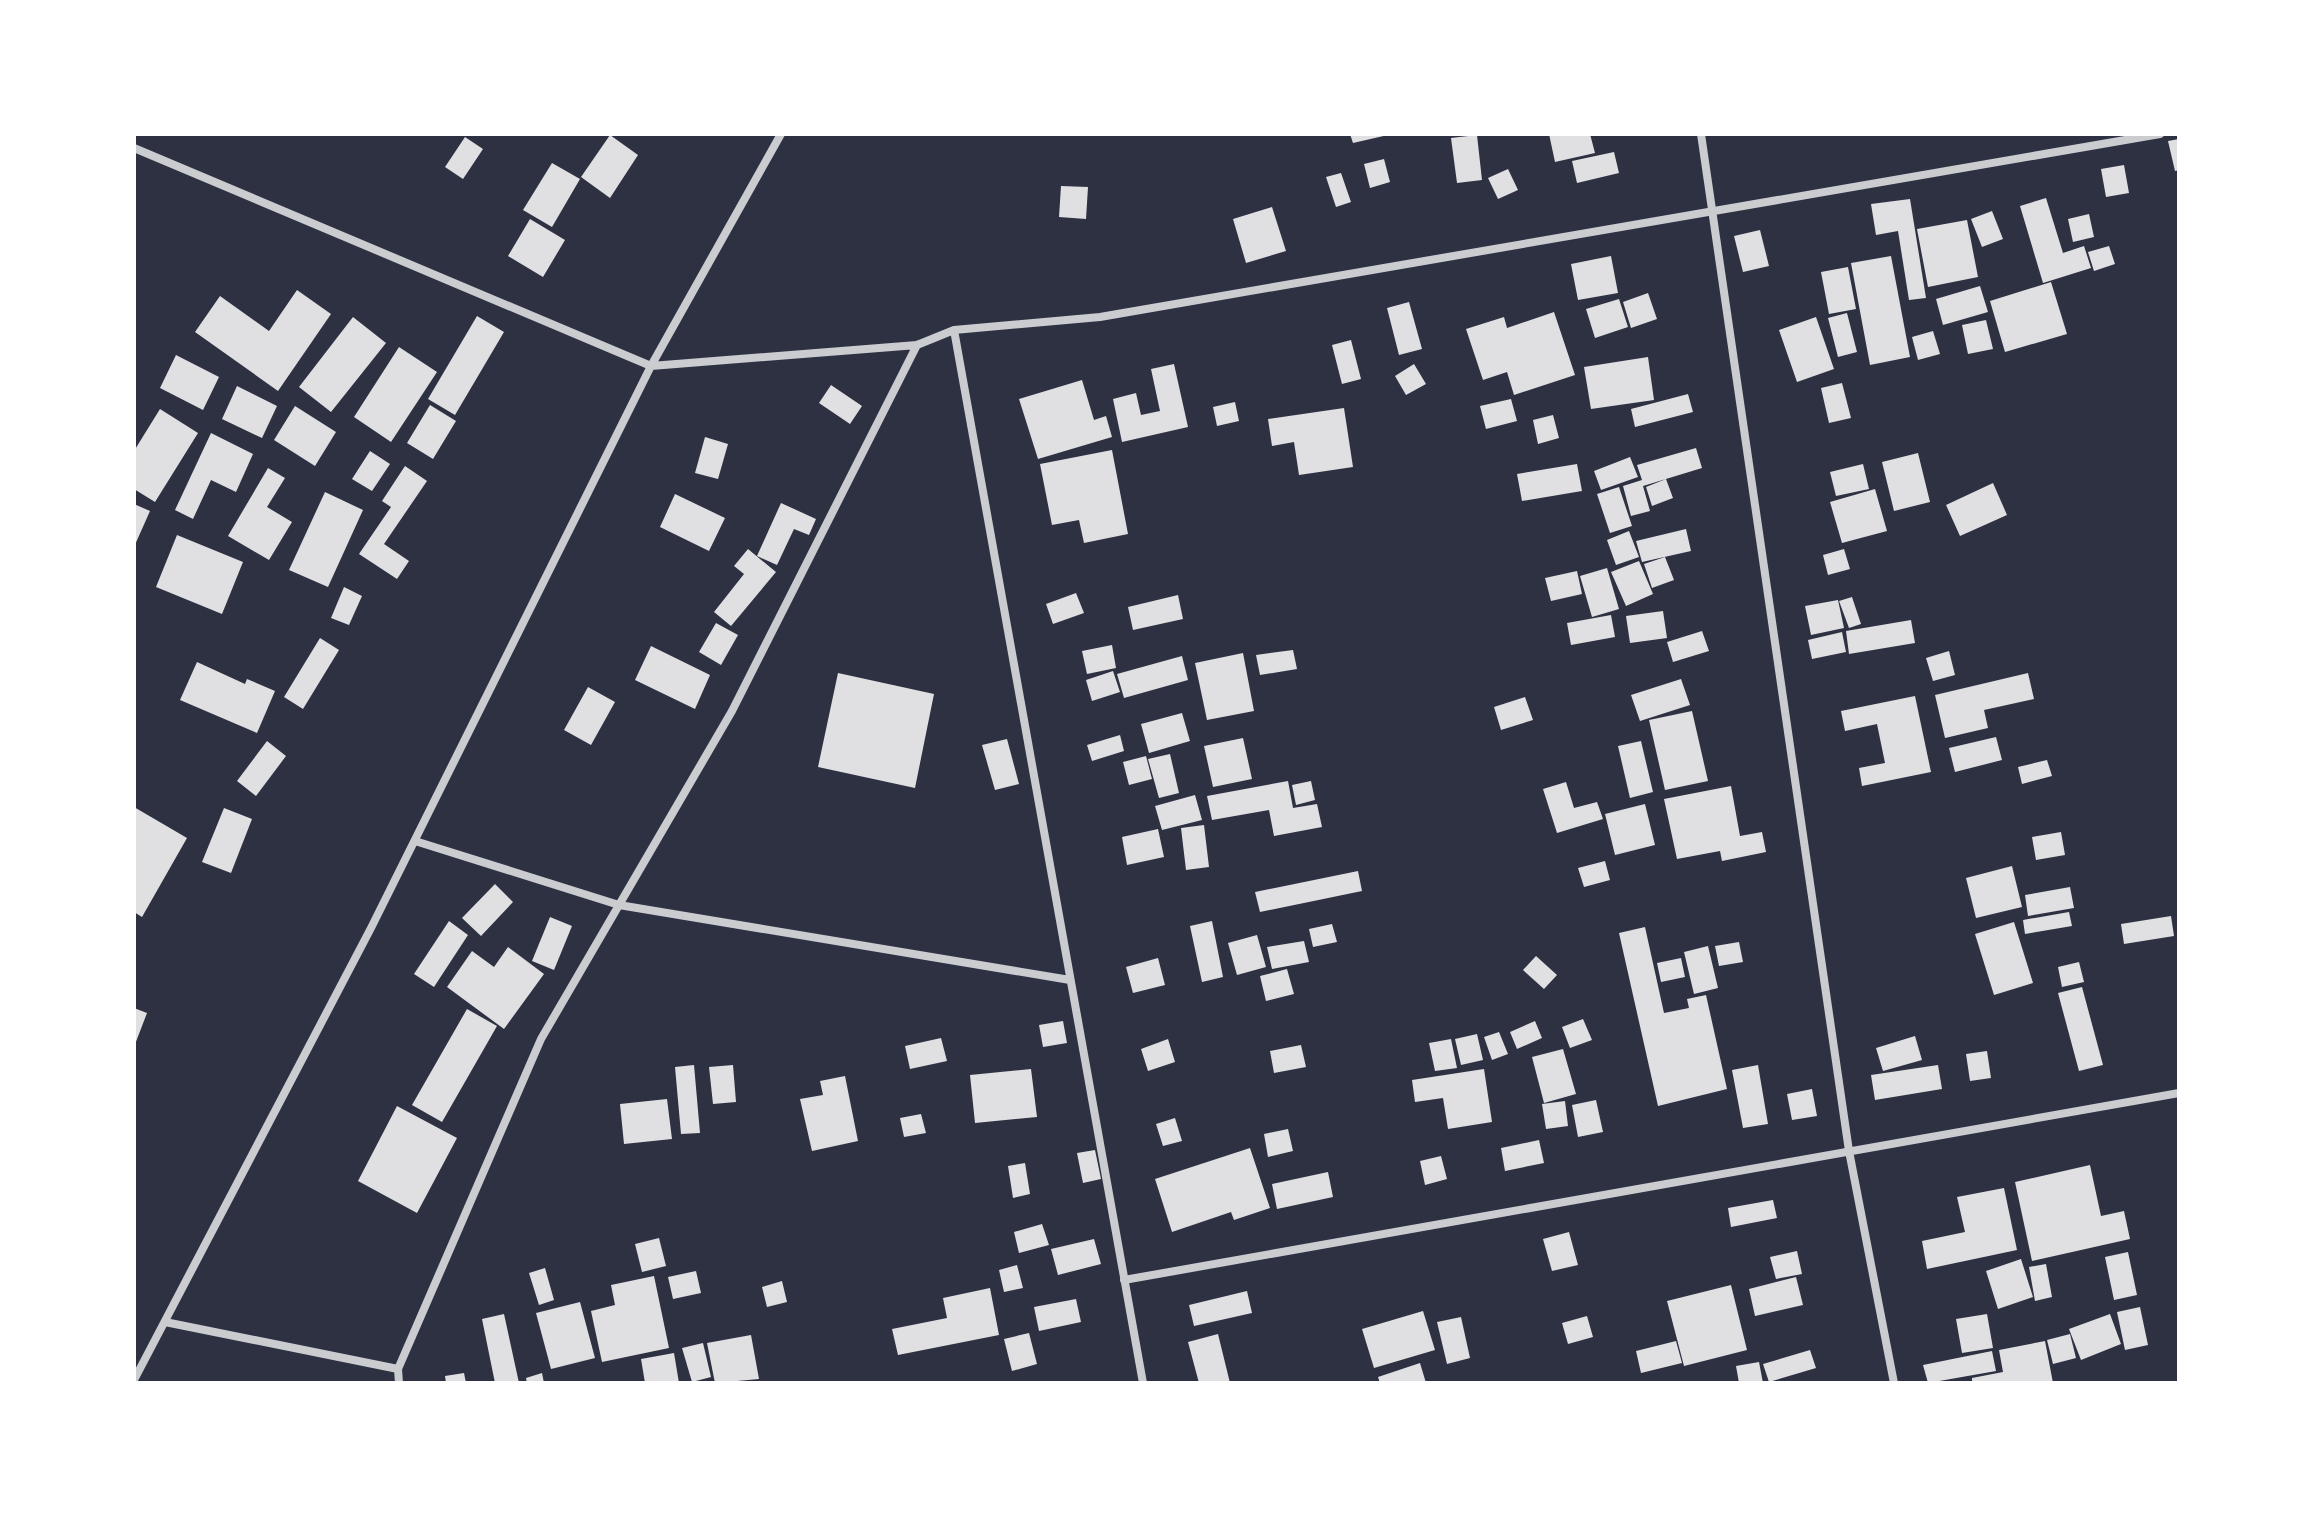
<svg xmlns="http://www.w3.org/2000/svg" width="2313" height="1517" font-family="'Libre Baskerville',serif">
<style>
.building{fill:#e0e0e3}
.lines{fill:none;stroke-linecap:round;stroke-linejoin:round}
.minor{stroke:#caccd0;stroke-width:8}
</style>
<rect width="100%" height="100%" fill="#2d3142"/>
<!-- building -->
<path class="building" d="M1350,134H1388V135L1353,143Z
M1549,134H1590L1595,153L1555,162Z
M610,135L638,155L610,198L581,177Z
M1477,135L1482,180L1457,183L1451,138Z
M465,137L483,149L463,179L445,167Z
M2179,139V170L2175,171L2168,141Z
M1614,152L1619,173L1577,183L1572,161Z
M1384,159L1390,182L1370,188L1364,164Z
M552,163L580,179L552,227L523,210Z
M2124,165L2129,193L2106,197L2101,169Z
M1508,169L1518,190L1498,199L1488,178Z
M1341,173L1351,202L1336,207L1326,177Z
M1061,186L1088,187L1086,219L1059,217Z
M2046,198L2063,253L2084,246L2091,268L2043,283L2020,206Z
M1910,199L1926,298L1909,300L1898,231L1876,235L1871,204Z
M1272,207L1286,251L1246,263L1233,219Z
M1992,211L2003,239L1982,247L1971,219Z
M2089,214L2094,237L2073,242L2068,219Z
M530,219L565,240L543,277L508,256Z
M1967,220L1978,277L1928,287L1917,229Z
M1760,230L1769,266L1743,272L1734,236Z
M2109,246L2115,264L2094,271L2088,252Z
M1611,256L1618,293L1578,300L1571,264Z
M1891,256L1910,357L1870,365L1851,263Z
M1848,267L1856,309L1829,314L1821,272Z
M2051,282L2067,334L2005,352L1990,301Z
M1980,286L1988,312L1943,325L1936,299Z
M297,290L331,314L278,391L195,332L220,296L269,331Z
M1648,293L1657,319L1631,328L1623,302Z
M1619,299L1628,327L1595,338L1586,309Z
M1409,302L1422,349L1399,355L1387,308Z
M1554,312L1575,375L1514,395L1507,372L1483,380L1466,329L1504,317L1507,328Z
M1847,313L1857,352L1838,357L1828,318Z
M477,316L504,332L455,415L428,399Z
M353,317L386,343L331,412L299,387Z
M1816,317L1834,369L1797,382L1779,330Z
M1986,320L1993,349L1968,354L1962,325Z
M1933,331L1940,354L1918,360L1912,337Z
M1351,340L1361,379L1342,384L1332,345Z
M399,347L437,372L391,442L354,417Z
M176,355L219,377L203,410L160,388Z
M1648,357L1654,400L1591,409L1584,367Z
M1174,364L1188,427L1122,442L1113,399L1136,393L1141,415L1160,411L1151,369Z
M1414,364L1426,384L1406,395L1395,376Z
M1082,380L1094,420L1106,416L1112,437L1038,459L1019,399Z
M1842,383L1851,418L1829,423L1821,388Z
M831,385L862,406L850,424L819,403Z
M237,386L277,406L262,438L222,419Z
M1688,394L1693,412L1635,427L1631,409Z
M1511,399L1517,421L1486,429L1480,406Z
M1235,402L1239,421L1217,426L1213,407Z
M430,405L456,421L433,459L407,443Z
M295,406L336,432L315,466L274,440Z
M1344,408L1353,467L1299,475L1294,442L1272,446L1268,419Z
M160,409L198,433L155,502L134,489V451Z
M1553,415L1559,438L1538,444L1533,420Z
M211,433L253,454L236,492L211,480L193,519L175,510Z
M705,437L728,444L718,479L695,473Z
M1696,448L1702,468L1643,486L1650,511L1631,516L1623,486L1642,480L1637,465Z
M1112,450L1128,534L1084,543L1079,520L1052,525L1040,464Z
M370,451L390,464L372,491L352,479Z
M1918,453L1930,502L1894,511L1882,462Z
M1630,457L1638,477L1601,490L1594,471Z
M1577,464L1582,491L1522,501L1517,474Z
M1863,464L1869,489L1836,496L1830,472Z
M405,466L427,481L384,544L409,561L397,579L359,554L391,507L382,501Z
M268,468L285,478L267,507L292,522L269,560L228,536Z
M1666,479L1673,498L1652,506L1646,487Z
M1993,483L2007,515L1960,536L1946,505Z
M1619,487L1632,526L1610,533L1597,494Z
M1875,489L1887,531L1842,543L1830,502Z
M325,492L363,510L328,587L289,570Z
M675,494L725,518L709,551L660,527Z
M781,503L816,519L809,535L794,529L777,565L757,556Z
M134,504L150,511L134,547Z
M1686,529L1691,551L1642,562L1636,541Z
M1629,531L1639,557L1616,565L1607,540Z
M177,535L243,562L222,614L156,587Z
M748,549L776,572L731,626L714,612L744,574L734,566Z
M1844,549L1850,569L1828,575L1823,555Z
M1665,557L1674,580L1652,588L1644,564Z
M1639,561L1653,594L1626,606L1611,572Z
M1607,568L1619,609L1592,617L1580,576Z
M1577,571L1582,594L1551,601L1545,578Z
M344,587L362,596L349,625L331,618Z
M1076,593L1084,613L1053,624L1046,604Z
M1178,595L1183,619L1133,630L1128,607Z
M1852,597L1861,624L1849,628L1839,601Z
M1838,600L1844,628L1811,635L1805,606Z
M1663,611L1667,638L1630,643L1626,616Z
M1611,615L1615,637L1571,645L1567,623Z
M1911,620L1915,643L1849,654L1846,631Z
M716,623L738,635L721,665L699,652Z
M1702,631L1709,651L1673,662L1667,642Z
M1842,632L1846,652L1812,659L1808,640Z
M320,638L339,650L303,709L284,697Z
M1112,645L1116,668L1087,674L1082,651Z
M651,646L710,675L695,709L635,680Z
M1293,650L1297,669L1260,675L1256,655Z
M1949,651L1955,675L1933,681L1926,658Z
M1243,653L1254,711L1207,720L1195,663Z
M1182,656L1188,680L1124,698L1117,674Z
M197,662L245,684L247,679L275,691L257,733L180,700Z
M1113,671L1120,692L1092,701L1086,680Z
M838,673L934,694L915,788L818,767Z
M2028,673L2034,699L1984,710L1988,728L1945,738L1935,695Z
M1681,679L1690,705L1640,721L1631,695Z
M588,687L615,702L591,745L564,730Z
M1915,696L1931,772L1862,786L1859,768L1885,763L1877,724L1845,731L1841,711Z
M1525,697L1533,720L1501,730L1494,707Z
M1692,711L1708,781L1665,790L1649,720Z
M1182,713L1190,741L1149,753L1141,724Z
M1120,735L1124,751L1092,761L1087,745Z
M1996,737L2002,760L1955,772L1949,748Z
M1243,738L1252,779L1213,787L1204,746Z
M1007,739L1019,784L995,790L982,745Z
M267,741L286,756L256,796L237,781Z
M1641,741L1653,792L1630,798L1618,746Z
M1170,754L1179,793L1159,798L1148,759Z
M1146,756L1152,779L1129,785L1123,762Z
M2047,760L2052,776L2022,784L2018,767Z
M1288,781L1293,808L1317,804L1322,827L1274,836L1269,810L1212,820L1207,796Z
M1311,781L1315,800L1296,805L1292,785Z
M1566,782L1574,808L1597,802L1603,819L1557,833L1543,789Z
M1731,786L1740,836L1762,832L1766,852L1722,861L1720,851L1677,859L1664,799Z
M1195,795L1202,820L1162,830L1155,806Z
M1645,804L1655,845L1615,855L1605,814Z
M134,807L187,838L142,917L134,912Z
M224,808L252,819L231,873L202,862Z
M1204,825L1209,867L1186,870L1181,828Z
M1158,829L1164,857L1127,865L1122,837Z
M2061,832L2065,855L2036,860L2032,837Z
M1605,861L1610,880L1584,887L1578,868Z
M2012,866L2022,907L1976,918L1966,878Z
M1358,871L1362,891L1260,912L1255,892Z
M495,884L513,902L481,936L462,918Z
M2070,887L2074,908L2028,916L2025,895Z
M2069,912L2072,926L2025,934L2023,920Z
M2171,916L2174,936L2124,944L2121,924Z
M550,917L572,926L554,970L532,961Z
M449,921L468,935L434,987L414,974Z
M1212,921L1223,977L1202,982L1190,926Z
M2014,922L2033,983L1994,995L1975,934Z
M1332,924L1337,942L1313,947L1309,929Z
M1645,927L1664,1013L1689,1008L1687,999L1706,995L1727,1089L1658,1106L1619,933Z
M1257,935L1266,967L1237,975L1228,943Z
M1304,941L1309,962L1272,969L1267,947Z
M1739,942L1743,962L1719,966L1715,946Z
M1708,946L1718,988L1694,994L1684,952Z
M508,947L544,974L504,1029L447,987L472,951L494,967Z
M1536,956L1557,975L1544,989L1523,970Z
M1158,958L1165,985L1133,993L1126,967Z
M1681,958L1685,977L1661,982L1657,963Z
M2079,962L2084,982L2062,987L2058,967Z
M1287,969L1294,994L1266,1001L1260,976Z
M2082,987L2103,1065L2079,1071L2058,993Z
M134,1008L147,1013L134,1047Z
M467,1009L497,1026L442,1122L412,1105Z
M1583,1019L1592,1040L1570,1048L1562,1027Z
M1063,1021L1067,1043L1043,1047L1039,1025Z
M1535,1021L1542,1038L1517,1049L1510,1032Z
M1499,1032L1508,1054L1492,1060L1484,1037Z
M1477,1034L1483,1060L1461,1065L1455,1039Z
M1915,1036L1922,1060L1883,1071L1876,1048Z
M941,1038L947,1061L910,1069L905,1046Z
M1168,1039L1175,1062L1148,1071L1141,1049Z
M1451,1039L1457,1068L1435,1071L1429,1043Z
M1301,1045L1306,1067L1274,1073L1270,1051Z
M1563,1049L1576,1094L1544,1103L1532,1057Z
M1987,1051L1991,1078L1970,1081L1966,1054Z
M694,1065L700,1133L681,1134L675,1067Z
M733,1065L736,1102L713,1104L709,1067Z
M1758,1065L1768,1124L1743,1128L1732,1070Z
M1938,1065L1942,1089L1875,1100L1871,1075Z
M1031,1069L1037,1117L975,1123L970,1075Z
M1484,1069L1492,1122L1448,1129L1443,1098L1415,1102L1412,1080Z
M845,1076L858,1141L812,1151L800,1099L823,1095L820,1081Z
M1812,1089L1817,1116L1792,1120L1787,1094Z
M667,1099L672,1139L624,1144L620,1104Z
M1596,1100L1603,1132L1578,1137L1572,1105Z
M1565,1101L1568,1126L1546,1129L1542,1104Z
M397,1106L457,1138L417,1213L358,1181Z
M921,1114L926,1133L904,1137L900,1118Z
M1175,1118L1182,1141L1163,1146L1156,1124Z
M1288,1129L1293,1151L1268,1157L1264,1134Z
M1539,1140L1544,1163L1505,1171L1501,1148Z
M1250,1148L1270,1208L1234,1220L1231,1212L1172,1232L1155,1179Z
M1095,1150L1101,1179L1083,1183L1077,1153Z
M1441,1156L1447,1179L1425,1185L1420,1161Z
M1025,1163L1030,1194L1013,1198L1008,1166Z
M2090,1165L2101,1216L2124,1211L2130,1239L2032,1261L2015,1182Z
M1328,1172L1333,1197L1277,1209L1272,1184Z
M2004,1188L2017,1250L1927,1269L1922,1241L1965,1232L1957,1197Z
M1773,1200L1777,1218L1731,1227L1728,1208Z
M1042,1224L1049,1245L1019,1253L1014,1232Z
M1569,1232L1578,1265L1552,1271L1543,1239Z
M659,1238L666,1266L642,1272L635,1244Z
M1094,1239L1101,1264L1058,1275L1051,1249Z
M1797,1251L1802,1274L1776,1279L1770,1257Z
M2128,1252L2137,1295L2114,1300L2105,1257Z
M2021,1259L2033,1297L1998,1309L1986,1271Z
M2046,1264L2052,1297L2035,1301L2029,1267Z
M1017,1265L1023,1288L1004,1292L999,1270Z
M545,1268L554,1300L539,1305L529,1273Z
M696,1271L701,1293L673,1299L668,1277Z
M654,1276L669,1348L602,1362L591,1311L615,1305L611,1285Z
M1796,1277L1803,1305L1755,1316L1749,1289Z
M782,1281L787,1302L767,1307L762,1287Z
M1731,1285L1747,1350L1684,1366L1667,1301Z
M990,1288L999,1335L898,1355L892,1329L947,1318L943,1298Z
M1247,1291L1252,1313L1194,1326L1189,1305Z
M1076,1299L1081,1322L1039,1331L1034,1307Z
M580,1302L595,1358L551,1369L536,1313Z
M2140,1307L2148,1345L2125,1350L2117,1312Z
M1423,1311L1435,1350L1374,1368L1362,1329Z
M504,1314L519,1383H495L482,1319Z
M1987,1314L1993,1348L1962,1353L1956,1319Z
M2110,1314L2121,1344L2081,1360L2069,1329Z
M1587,1316L1593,1337L1568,1344L1562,1323Z
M1461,1317L1470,1358L1447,1364L1437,1322Z
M1029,1333L1037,1364L1012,1371L1004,1339Z
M1218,1334L1230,1383H1199L1188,1342Z
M2070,1334L2076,1358L2053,1364L2047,1340Z
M751,1335L759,1379L715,1383L707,1343Z
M1676,1341L1682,1363L1641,1373L1636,1351Z
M2045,1341L2053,1383H1972V1378L2003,1372L1999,1350Z
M703,1343L711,1377L692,1382L682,1348Z
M1810,1350L1816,1368L1769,1382L1763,1364Z
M1992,1351L1996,1371L1928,1383L1923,1365Z
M674,1353L679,1383H645L641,1359Z
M1759,1362L1763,1383H1739L1736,1366Z
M1420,1363L1426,1383H1380L1378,1377Z
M464,1373L466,1383H446L445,1376Z
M542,1373L544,1383H527L526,1378Z"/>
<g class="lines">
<!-- minor -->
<path class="minor" d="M1701,134L1849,1151L1894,1383
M134,148L651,366L917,345L954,330L1100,317L2160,134
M954,330L1143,1383
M415,841L619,905L1070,980
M1124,1280L2179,1093
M165,1322L398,1369
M134,1380L371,928L651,366L781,134
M399,1383L398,1369L541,1039L732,711L917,345"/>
</g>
<!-- border -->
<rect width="2313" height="1517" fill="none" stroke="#ffffff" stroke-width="272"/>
</svg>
